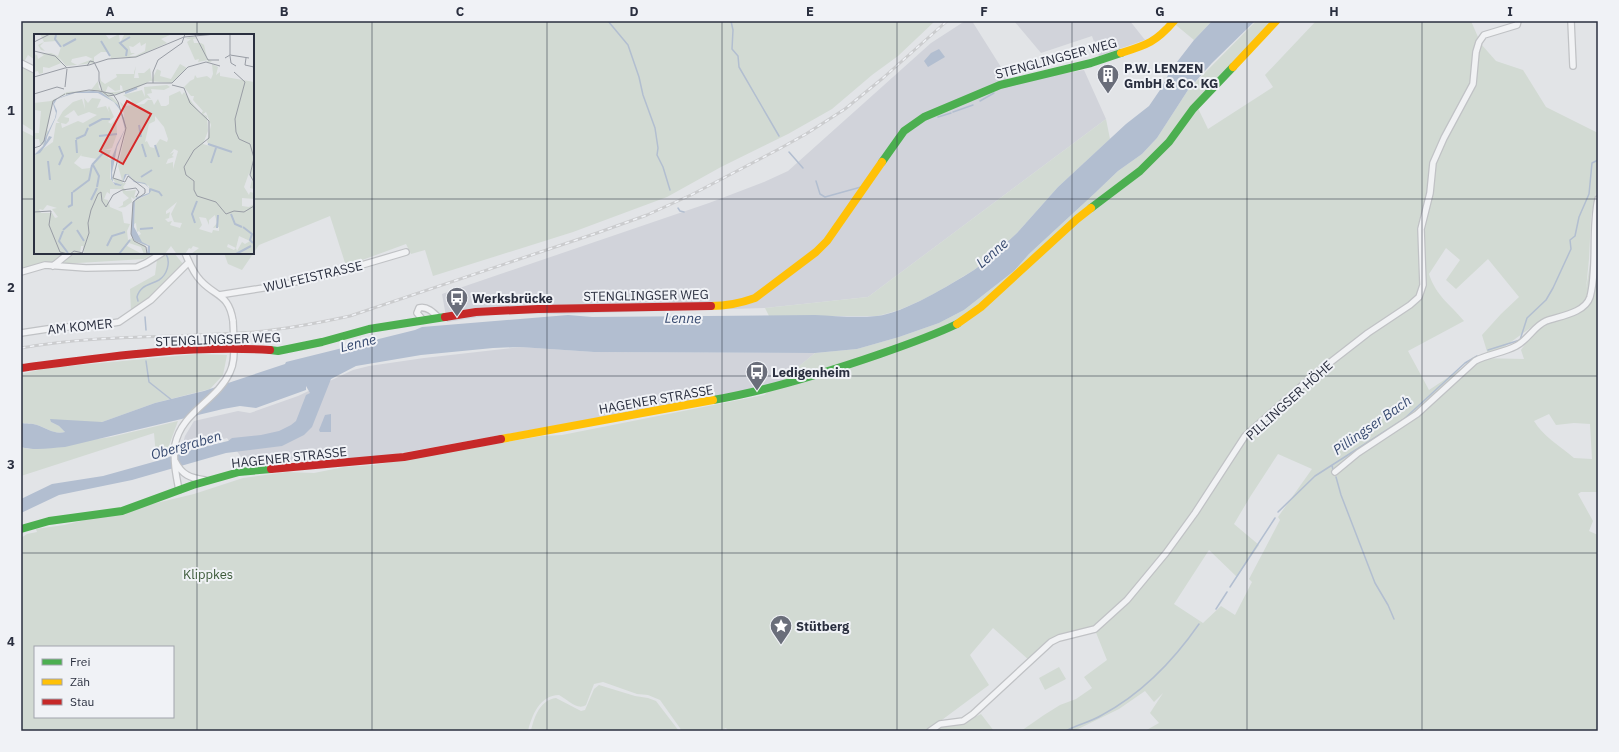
<svg xmlns="http://www.w3.org/2000/svg" width="1619" height="752" font-family="'IBM Plex Sans',sans-serif">
<style>
.built{fill:#d1d3da}
.green{fill:#d2dad3;fill-rule:evenodd}
.water{fill:#b2bed0}
.lines{fill:none;stroke-linecap:round;stroke-linejoin:round}
.stream{stroke:#b2bed0;stroke-width:1.5}
.street-casing{stroke:#c0c2c5;stroke-width:8}
.street{stroke:#f1f2f4;stroke-width:5.5}
.fast{stroke:#4caf50;stroke-width:8}
.slow{stroke:#ffc107;stroke-width:8}
.jam{stroke:#c62828;stroke-width:8}
.rail-casing{stroke:#cbccce;stroke-width:3}
.rail{stroke:#f0f2f6;stroke-width:1.5;stroke-dasharray:4.5;stroke-linecap:butt}
.street-bridge-casing{stroke:#c0c2c5;stroke-width:8;stroke-linecap:butt}
.street-bridge{stroke:#f1f2f4;stroke-width:5.5}
.grid{fill:none;stroke:#2a2f3f;stroke-width:1;stroke-opacity:0.55}
.labels{text-anchor:middle;stroke-width:4;stroke-linejoin:round;paint-order:stroke}
.street-label{font-size:13px;fill:#2a2f3f;stroke:#f0f2f6}
.poi-label{font-size:13px;font-weight:bold;fill:#2a2f3f;stroke:#f0f2f6;text-anchor:start}
.park-label{font-size:13px;fill:#3b5938;stroke:#f0f2f6}
.water-label{font-size:14px;font-style:italic;fill:#374a70;stroke:#f0f2f6}
.inset-river{fill:none;stroke:#b2bed0;stroke-width:2}
.inset-road{fill:none;stroke:#989ca4;stroke-width:1}
.view{fill:#d62828;fill-opacity:0.15;stroke:#d62828;stroke-width:2}
.inset-edge{fill:none;stroke:#2a2f3f;stroke-width:2}
.neatline{fill:none;stroke:#2a2f3f;stroke-width:1.5}
.grid-label{font-size:13px;text-anchor:middle;font-weight:bold;fill:#2a2f3f}
</style>
<rect width="100%" height="100%" fill="#e2e4e7"/>
<!-- built -->
<path class="built" d="M965,21H972L1011,83L1084,70L1106,119L868,297L765,308L561,314L504,313L447,322L442,294L709,203L764,182L788,171L931,43Z
M1014,21H1130L1145,40L1099,56L1092,36L1041,53Z
M520,347L594,352L815,353L779,383L726,395L379,457L292,462L248,466L227,438L181,451L185,436L194,421L238,411L250,413L298,396L353,370L369,366L424,358Z"/>
<!-- green -->
<path class="green" d="M21,21H935L898,56L872,75L832,109L788,134L721,167L667,197L573,232L433,276L425,250L411,254L406,244L346,266L330,216L259,245L242,270L228,264L224,253H253V35H35V60L28,55L21,67Z
M1171,21H1212L1194,40Z
M1256,21H1271L1249,47L1195,102L1208,129L1273,87L1265,75L1316,21H1471L1481,44L1496,61L1523,70L1546,107L1598,133V183L1591,217L1589,259L1586,289L1598,215V492H1581L1578,494L1593,521L1589,531L1598,535V731H1145L1159,723L1150,713L1163,693L1154,702L1145,691L1119,709L1074,731H1021L1044,715L1060,705L1076,699L1092,688L1084,677L1107,660L1095,630C1141,593 1176,543 1208,494C1218,480 1231,464 1238,448C1197,506 1158,575 1103,621C1089,632 1074,631 1058,637C1047,642 1039,653 1030,661L993,628L970,655L989,685L927,731H728L726,728L719,731H682L660,700L648,695L637,694L603,682L594,684L586,705C577,711 567,699 559,695C540,695 532,715 528,731H21V538L27,534L37,532L36,529L64,525L194,494L243,478L287,472L314,473L344,467L374,465L542,436L562,435L764,395L815,353L857,349L899,337L939,323L964,310L1014,271L1029,254L1095,193L1118,171L1142,154L1157,138L1188,90ZM1446,248L1460,260L1446,280L1456,289L1488,259L1519,297L1501,314L1482,335L1489,358L1541,320L1521,350L1524,359L1477,358L1429,390L1408,351L1464,321C1450,304 1436,296 1429,274ZM1549,414L1556,425L1574,423L1590,424L1592,459L1574,458C1560,446 1543,436 1534,421ZM1278,454L1312,469L1278,517L1280,520L1249,579L1252,582L1235,615L1221,606L1203,623L1174,604L1209,550L1237,577L1259,545L1234,524L1250,497ZM35,647H173V717H35Z
M23,66L35,74V132L21,123V69Z
M1106,119L1110,139L1058,187L1017,233L1004,245L992,252L985,262L974,270C944,288 912,309 877,316H769L765,308L868,297Z
M21,130L35,137V253H154L144,259L62,264L21,274Z
M169,253H174L183,264L153,296L131,312L130,289L155,275L157,260Z
M197,354L227,355L223,375L210,389L155,403L102,422H51L59,426L65,432C54,435 47,428 37,425C32,423 26,424 21,423V374L48,368Z
M178,421L167,451L156,456L154,433L21,476V447L28,449L111,437Z
M1059,667L1066,679L1045,690L1039,678Z
M599,685L635,696L648,698L656,701L679,731H531C534,717 540,700 556,698L581,711L585,710L594,689Z
M981,714L994,731H932L940,725L965,722Z"/>
<!-- water -->
<path class="water" d="M1212,21H1255L1212,63L1188,90L1157,138L1142,154L1118,171L1095,193L1029,254L1014,271L964,310L939,323L899,337L857,349L815,353L594,352L520,347L493,348L421,355L356,366L331,379L312,427L304,435L282,446L226,453L132,480L59,495L21,513V499L52,484L103,476L164,459L179,453L228,441L232,438L261,435L279,431L291,425L296,421L306,395L310,393L306,386V390L256,408L240,406L223,409L65,447C50,448 35,451 21,447V423C26,424 32,423 37,425C46,428 55,435 65,432L59,426L51,422L50,419L102,422L155,403L204,391L285,364L286,362L415,330L422,327L568,315L592,317L815,315C835,316 856,318 877,316C904,313 950,285 974,270L985,262L992,252L1004,245L1017,233L1058,187L1126,124L1149,106L1162,87L1170,71L1194,40Z
M939,49L945,57L928,67L924,61L931,53Z
M331,414V432H320L319,430L325,415Z"/>
<g class="lines">
<!-- stream -->
<path class="stream" d="M608,21L628,45L639,77L643,95L655,128L658,148L657,155L663,167L670,190
M731,21L733,30L732,49L738,56L739,67L779,136
M980,101L994,93
M953,112L973,105
M938,117L951,113
M789,152L803,168
M816,181L820,194L825,197L861,187
M678,208L680,211L684,212
M138,301L137,297C140,285 150,285 159,280C167,275 171,262 166,254
M145,317L146,330
M1488,350L1520,340L1527,318L1546,300L1553,288L1571,249L1570,240L1575,236L1579,217L1589,194L1592,163L1598,160
M146,361L149,382L173,401
M1332,465L1333,470
M1336,477L1341,495L1375,583L1388,605L1394,619
M1278,512L1315,476L1404,419L1465,363L1477,356
M1230,587L1275,518
M1216,609L1227,592
M1066,731C1078,724 1091,722 1102,715C1141,694 1174,660 1199,624"/>
<!-- street casing -->
<g class="street-casing">
<path id="street" d="M1571,21L1573,66
M21,63L35,70
M185,253C189,262 193,273 201,281C216,297 229,294 233,321
M53,266L69,253
M21,272L45,265L86,268L137,267L146,263L162,253
M219,295L282,285L338,272L406,252
M423,320L417,313L419,308C427,306 433,312 439,318
M21,333L54,328L107,324L119,322L151,300L189,262
M175,461C182,475 190,478 205,480
M1335,472L1358,453L1417,414L1475,361C1488,354 1503,353 1516,346C1527,341 1534,326 1546,321C1560,316 1585,313 1590,297C1598,266 1591,231 1598,199
M179,490C176,475 173,460 175,445C181,412 217,401 230,372C234,364 234,355 234,345
M930,731L940,724L963,721L973,714L1051,642L1059,638L1095,629L1127,600L1166,553L1195,513L1245,436L1314,375L1368,333L1410,305L1419,297L1423,285L1421,229L1430,193L1433,163L1444,138L1473,84L1476,52L1479,42L1484,35L1517,25L1518,21"/>
</g>
<!-- street -->
<use href="#street" class="street"/>
<!-- fast -->
<path class="fast" d="M882,162L904,131L924,117L1000,85L1091,63L1121,53
M1091,208L1140,171L1169,142L1193,109L1233,67
M270,350L278,351L322,342L369,329L445,317
M713,400C770,390 825,373 880,354C906,345 932,336 957,324
M21,529L49,521L122,511L193,485L239,472L271,469"/>
<!-- slow -->
<path class="slow" d="M1121,53C1147,45 1156,42 1174,21
M1233,67L1276,21
M711,306C726,306 741,303 755,298L816,252L827,241L882,162
M957,324L981,307L1077,219L1091,208
M501,439L713,400"/>
<!-- jam -->
<path class="jam" d="M445,317L476,312L538,309L711,306
M21,368C105,357 185,345 270,350
M271,469L404,457L501,439"/>
<!-- rail casing -->
<g class="rail-casing">
<path id="rail" d="M21,348C97,334 177,338 254,332C286,329 318,323 350,316L597,233L647,215L691,195L779,149L806,134L845,109L883,78L947,21"/>
</g>
<!-- rail -->
<use href="#rail" class="rail"/>
<!-- street-bridge casing -->
<g class="street-bridge-casing">
<path id="street-bridge" d="M233,321L234,342"/>
</g>
<!-- street-bridge -->
<use href="#street-bridge" class="street-bridge"/>
</g>
<!-- grid -->
<path class="grid" d="M197,21V35M372,21V731M547,21V731M722,21V731M897,21V731M1072,21V731M1247,21V731M1422,21V731M21,199H35M253,199H1598M197,253V731M21,376H1598M21,553H1598"/>
<!-- icons -->
<defs>
<g id="building-pin" transform="scale(1.15)"><path d="M0 17L-7.5 6A9.5 9.5 0 1 1 7.5 6Z" fill="#6a6e7a" stroke="#f0f2f6"/><path d="M-4-6H4V6H1V3H-1V6H-4ZM-2.5-4.3h1.7v1.8h-1.7ZM.8-4.3h1.7v1.8H.8ZM-2.5-1h1.7V.8h-1.7ZM.8-1h1.7V.8H.8Z" fill="#fff"/></g>
<g id="bus-pin" transform="scale(1.15)"><path d="M0 17L-7.5 6A9.5 9.5 0 1 1 7.5 6Z" fill="#6a6e7a" stroke="#f0f2f6"/><path d="M-5-6H5V4H4V6H2V4H-2V6H-4V4H-5ZM-3.5-4V0h7V-4ZM-3.5 1.2v1.5H-2V1.2ZM2 1.2v1.5H3.5V1.2Z" fill="#fff"/></g>
<g id="sight-pin" transform="scale(1.15)"><path d="M0 17L-7.5 6A9.5 9.5 0 1 1 7.5 6Z" fill="#6a6e7a" stroke="#f0f2f6"/><path d="M0-6L1.8-2.2L6-1.7L2.9 1.2L3.7 5.4L0 3.3L-3.7 5.4L-2.9 1.2L-6-1.7L-1.8-2.2Z" fill="#fff"/></g>
</defs>
<g fill-rule="evenodd">
<use href="#building-pin" x="1108" y="75"/>
<use href="#bus-pin" x="457" y="298"/>
<use href="#bus-pin" x="757" y="372"/>
<use href="#sight-pin" x="781" y="626"/>
</g>
<g class="labels">
<!-- street labels -->
<g class="street-label">
<text transform="translate(1056 58) rotate(-15)" y="5">STENGLINGSER WEG</text>
<text transform="translate(313 276) rotate(-13)" y="5">WULFEISTRASSE</text>
<text transform="translate(646 295) rotate(-1)" y="5">STENGLINGSER WEG</text>
<text transform="translate(80 326) rotate(-6)" y="5">AM KOMER</text>
<text transform="translate(218 339) rotate(-2)" y="5">STENGLINGSER WEG</text>
<text transform="translate(656 399) rotate(-10)" y="5">HAGENER STRASSE</text>
<text transform="translate(1289 400) rotate(-42)" y="5">PILLINGSER HÖHE</text>
<text transform="translate(289 457) rotate(-6)" y="5">HAGENER STRASSE</text>
</g>
<!-- poi labels -->
<g class="poi-label">
<text x="1124" y="73">P.W. LENZEN<tspan x="1124" dy="15">GmbH &amp; Co. KG</tspan></text>
<text x="472" y="303">Werksbrücke</text>
<text x="772" y="377">Ledigenheim</text>
<text x="796" y="631">Stütberg</text>
</g>
<!-- park labels -->
<g class="park-label">
<text x="208" y="579">Klippkes</text>
</g>
<!-- water labels -->
<g class="water-label">
<text transform="translate(992 253) rotate(-41)" y="5">Lenne</text>
<text transform="translate(683 318) rotate(1)" y="5">Lenne</text>
<text transform="translate(358 343) rotate(-14)" y="5">Lenne</text>
<text transform="translate(1372 425) rotate(-35)" y="5">Pillingser Bach</text>
<text transform="translate(186 445) rotate(-16)" y="5">Obergraben</text>
</g>
</g>
<!-- overview -->
<g transform="translate(34 34)">
<rect width="220" height="220" fill="#e2e4e7"/>
<path d="M6,0H71L75,5L85,0L86,9L90,1L138,0L127,5L133,9L102,23L77,24L75,18H67L60,23V29L32,32L39,30L32,32L24,22L30,32L27,29L15,34L9,33V39L5,40L4,37L0,38V20L3,21L4,25L10,21L7,20L17,19L24,22L27,13L22,7L10,8L6,12L11,17L7,16L4,11L10,8ZM106,8L107,12L112,9L111,17L101,22H95L101,19H97L95,12L99,13ZM52,22L59,25L43,31L37,28L38,25ZM157,2L163,4L159,5L160,9H167L170,11L173,24L178,28H173L174,26L164,28L165,25L161,26L153,8L157,5H152ZM146,30L153,34L138,49L116,47L100,56L73,62L78,63L84,69V71L64,57L40,58L24,63L19,68L13,96L15,98L10,111L6,110L5,105H0V99H5L7,77L1,76L0,69L17,67L33,58L57,56L64,47L65,54L70,59L65,50L67,43V47L71,50L83,43L82,40H100V38L102,32L100,44H105L104,39H110L116,34L118,46L123,35L127,37L126,42L137,45ZM86,51L88,52L89,57L71,59L74,52L81,57L86,56ZM178,30L184,33L182,41L186,38V42L220,48V155L216,154L218,146L215,139L210,153L215,161L216,158L220,159V165L208,164V172L215,173L220,170V220H157L165,214L159,212L157,215L160,216L155,214L151,220L142,219L137,212L131,220H115V211L102,207L98,202L100,194L101,204L107,200L105,197L103,198L102,189L100,190L101,167L115,160V152L99,146L94,140L90,142L88,149H92L89,153L92,157L102,156L100,163L104,161L100,165L97,163L98,168L91,173L84,174L89,171V168L95,164L89,159L88,155H76V160L73,158L70,165L74,166L76,173L88,178L90,189L96,190L93,197L94,206L98,204L102,208L111,211L113,220H110L107,213L95,209L93,212L108,220H50L49,212H47L46,220H39L38,217L37,220H0V121L19,108L22,89H26L23,87L29,77L39,68L48,65L51,75L50,64L54,69L58,64L67,65L63,74L72,72L75,78L74,74L75,72L80,83L74,88L77,90L82,85L83,100L78,114L70,116H77L74,124L76,125L81,116L80,123L82,119V120L79,133L77,127L76,144L80,150L84,152L77,143L88,146L84,132L91,101L90,80L86,68L91,72L99,71L97,66L89,61L108,56L111,63L110,53L133,51L136,53L130,56L117,55L118,59L113,60L117,65L113,64L101,71L110,70L114,66H118L120,71L124,65L127,72H132L135,70V62L146,57L148,61L150,58L167,80L169,77L159,66L160,62H157L150,53L156,47L158,50L156,47L160,45L161,41L163,44L173,42L177,45L179,40ZM40,76L44,82L55,78L63,81L49,89L44,87L28,94L27,89L32,90L35,87V84L30,83ZM172,78L177,91L173,108L176,112L169,110L174,97L173,82L169,80ZM121,82L130,93L134,105L133,108L126,105L120,114L116,113L113,107L111,108L115,90L121,87ZM140,115L144,117L139,135V128L132,130L134,125L140,123L138,122L140,118L136,120ZM48,120L47,122L63,125L56,134L48,135L40,129ZM143,168L137,180L140,188L148,189L146,194L136,191L138,187L134,188L131,185L135,184L136,178L132,180V177ZM13,171L23,174L18,175L24,183L21,184L18,179H7L5,175L9,176ZM181,181L183,189L179,194L185,193V197L179,196L178,199L165,195L168,191L165,183L172,184L175,191V186ZM205,202L216,207L211,210L208,208L203,217L202,214L200,216L193,213L194,210L202,214Z" fill="#d2dad3" fill-rule="evenodd"/>
<path d="M59,57L67,58L84,71L90,84L92,93L83,113L78,139L79,148L88,151L90,142L91,140H94L100,147L111,149L116,155L117,157L115,160L101,166L100,193L108,208L116,212V220H113L114,212L101,207L97,201L99,168L103,163L115,159V154L111,150L100,148L93,140L87,152L81,151L77,145V127L83,110L91,95L86,76L80,68L64,59H41L23,65L20,70L23,77L22,83L13,103L12,108L15,102L18,103L6,119L0,121L9,112L11,107L7,112L21,84L22,79L19,70L20,66L40,58Z" fill="#b2bed0"/>
<path class="inset-river" d="M22,1L21,5L27,13M67,7L76,22M29,12L42,5M92,22L93,16L86,9L96,3M91,59L103,54M105,91L107,103M55,92L68,85H76M65,102L83,100M42,105L51,101L54,94M42,106L43,119M108,110L112,123M174,110L198,118M121,111L125,123M25,112L29,122L25,131M14,127L16,146M177,129L182,114M58,131L69,119M59,131L65,142L63,153M107,143L118,136M116,155L125,158L128,162M39,158L55,146L58,131M57,166L63,154M34,173L38,171V158M197,180L201,190L208,193M161,189L158,180L163,167M209,193L218,200L216,206L219,209M183,194L184,181M106,195L119,194M29,196L38,188M43,196L50,207M29,197L25,207L34,219M73,212L78,202L91,198M85,220L96,206M202,220L217,212"/>
<path class="inset-road" d="M161,1L174,26H185M0,8L16,0M0,17L21,22L33,34M196,21V0M196,22L197,29L202,32M191,24L196,21L215,24M212,24L211,31L220,33M172,28L186,32M53,32L56,27L60,28L65,38V47M200,38L211,48L201,85L202,98L205,105L216,110L220,124L216,141L220,148M0,43L31,34L55,31L74,25L102,23L150,3L182,0M65,47L68,57L74,62L81,61L113,49H138L154,33L172,28M119,49V38L124,26L148,9L151,0M138,51L150,54L156,69L175,87V104L160,116L150,133L152,141L160,147V156L163,162L182,168L192,180L200,177L210,178L220,172M31,53L33,35M0,60L23,53L30,55M32,60L55,56L65,57L79,60L84,68L92,94L79,144L91,148L94,142L111,155V159L99,168L97,200L100,207L112,213L113,220M0,114L6,112L10,107L19,67L31,60M0,178L17,177L15,191L26,218L34,220M36,220L40,217L49,219M48,220L55,199L54,189L57,176L64,160L67,158L68,167L72,173L79,161L88,156L102,154L105,158L102,163"/>
<path class="view" d="M93,67L117,80L89,130L66,117Z"/>
<rect width="220" height="220" class="inset-edge"/>
</g>
<!-- border -->
<rect width="1619" height="752" fill="none" stroke="#f0f2f6" stroke-width="44"/>
<!-- legend -->
<rect x="34" y="646" width="140" height="72" fill="#f0f2f6" stroke="#a1a4ad"/>
<rect x="42" y="659" width="20" height="6" fill="#4caf50" stroke="#a1a4ad"/>
<text x="70" y="666" font-size="12" fill="#2a2f3f">Frei</text>
<rect x="42" y="679" width="20" height="6" fill="#ffc107" stroke="#a1a4ad"/>
<text x="70" y="686" font-size="12" fill="#2a2f3f">Zäh</text>
<rect x="42" y="699" width="20" height="6" fill="#c62828" stroke="#a1a4ad"/>
<text x="70" y="706" font-size="12" fill="#2a2f3f">Stau</text>
<rect x="22" y="22" width="1575" height="708" class="neatline"/>
<g class="grid-label">
<text x="110" y="16">A</text>
<text x="284" y="16">B</text>
<text x="460" y="16">C</text>
<text x="634" y="16">D</text>
<text x="810" y="16">E</text>
<text x="984" y="16">F</text>
<text x="1160" y="16">G</text>
<text x="1334" y="16">H</text>
<text x="1510" y="16">I</text>
<text x="11" y="115">1</text>
<text x="11" y="292">2</text>
<text x="11" y="469">3</text>
<text x="11" y="646">4</text>
</g>
</svg>
